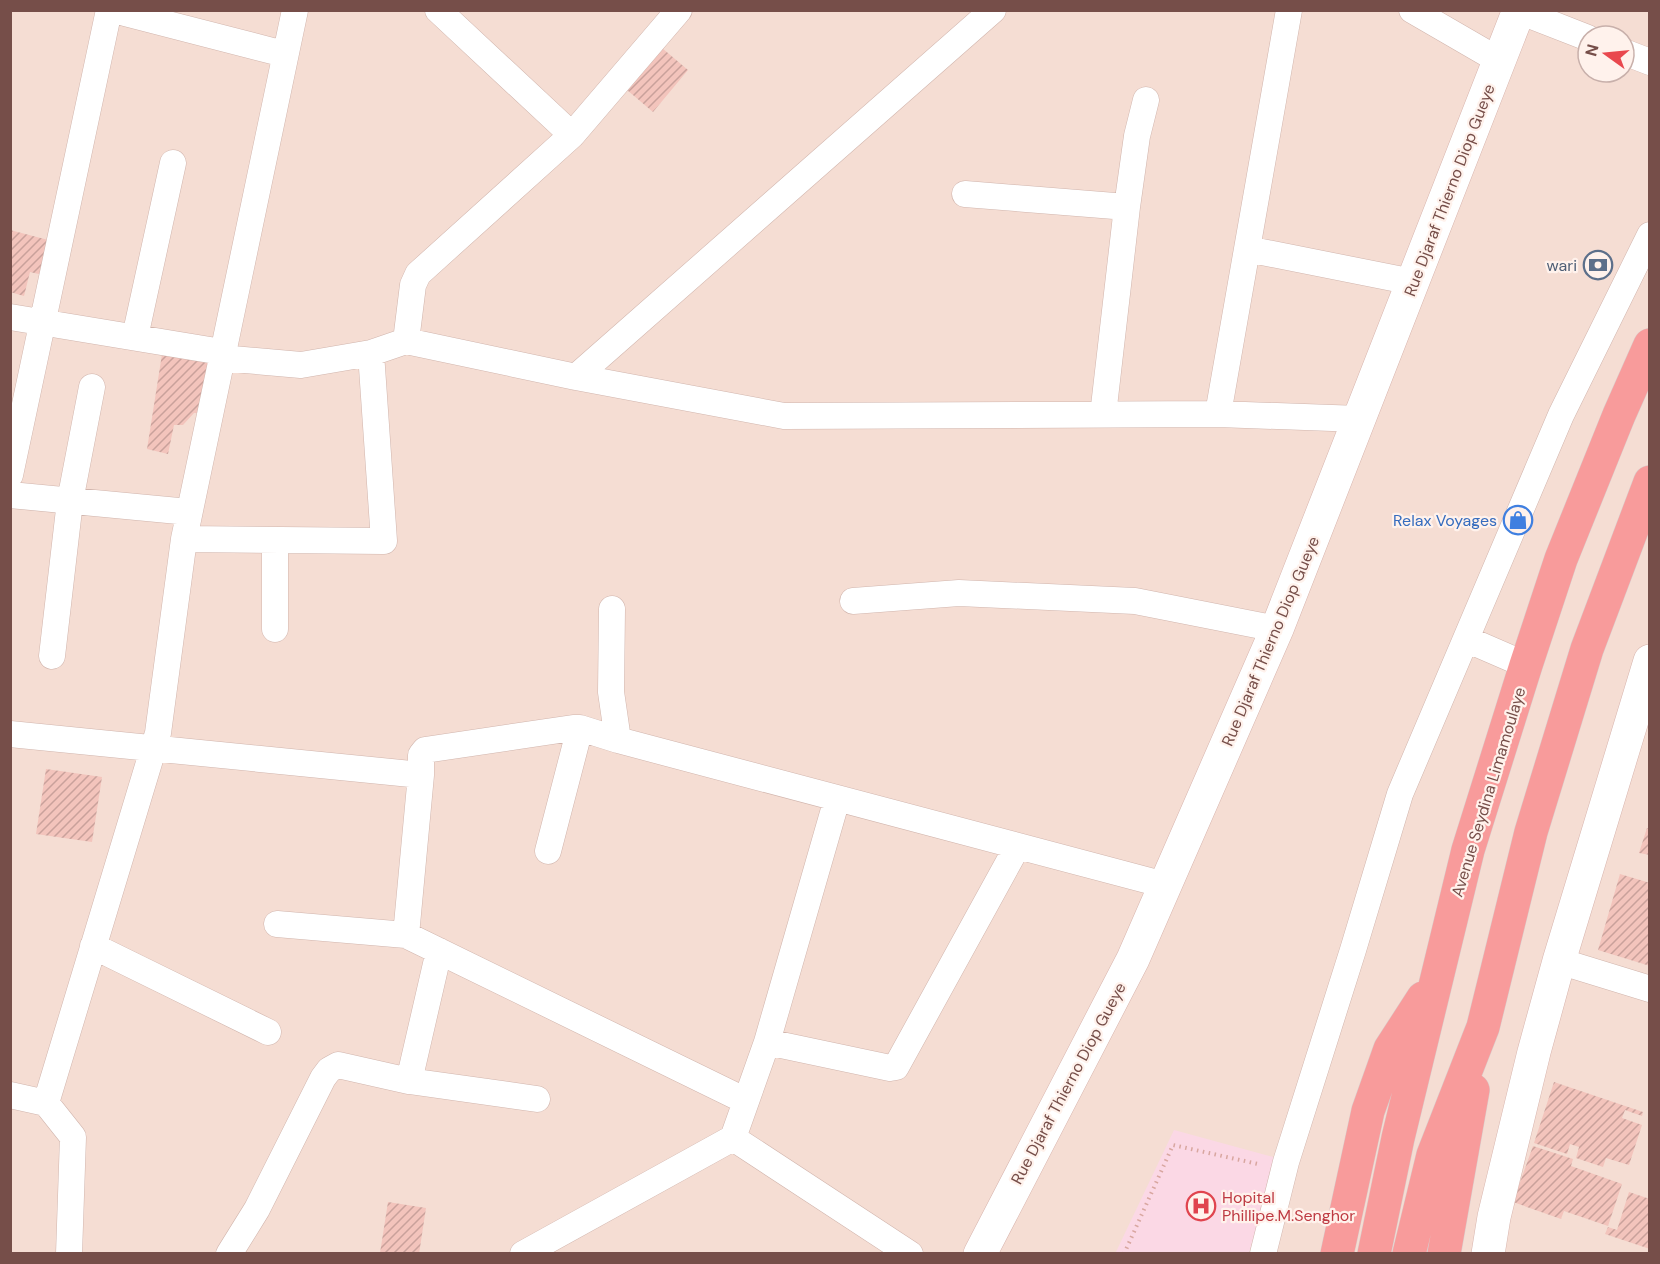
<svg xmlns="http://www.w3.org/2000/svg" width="1660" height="1264" font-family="'DM Sans',sans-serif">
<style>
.residential{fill:#f5ddd3;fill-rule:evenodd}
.medical{fill:#fbd8e5}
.building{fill:url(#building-hatch)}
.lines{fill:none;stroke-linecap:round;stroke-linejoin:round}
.street-casing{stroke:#d1b5ad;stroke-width:27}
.secondary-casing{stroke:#d7b4ad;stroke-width:34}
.highway-casing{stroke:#d9cdcc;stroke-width:34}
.path{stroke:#d8a69f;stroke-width:4;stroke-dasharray:1.5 4.5;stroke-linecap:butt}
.street{stroke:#fff;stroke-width:26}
.secondary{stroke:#fff;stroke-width:33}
.highway{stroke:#f89b9b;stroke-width:33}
.labels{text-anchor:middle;stroke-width:4.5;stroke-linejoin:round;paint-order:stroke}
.street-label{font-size:16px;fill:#764e49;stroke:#fff2ec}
.service-label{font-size:16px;fill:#4e5e75;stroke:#fff2ec;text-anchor:end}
.shop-label{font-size:16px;fill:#366cbe;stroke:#fff2ec;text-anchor:end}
.health-label{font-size:16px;fill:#be3a42;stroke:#fff2ec;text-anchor:start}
</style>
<defs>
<pattern id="building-hatch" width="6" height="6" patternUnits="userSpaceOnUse" patternTransform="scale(1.5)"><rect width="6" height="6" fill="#f3c4bc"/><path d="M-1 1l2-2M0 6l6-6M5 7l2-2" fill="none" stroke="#c9a19b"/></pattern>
</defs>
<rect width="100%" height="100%" fill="#fdede5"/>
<!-- residential -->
<path class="residential" d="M11,11H1649V1253H11ZM1588,36H1624V72H1588Z"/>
<!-- medical -->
<path class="medical" d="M1174,1130L1277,1158L1249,1253L1115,1254Z"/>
<!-- building -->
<path class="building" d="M662,48L688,70L653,112L627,90Z
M10,230L52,241L43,275L30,272L24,296L10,292Z
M163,348L210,355L201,413H194L183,425H174L168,454L147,449Z
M46,769L102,777L92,842L36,834Z
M1647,828L1650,829V855L1639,853Z
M1620,874L1650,883V966L1598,950Z
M1554,1082L1643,1112L1642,1116L1625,1110L1622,1118L1642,1125L1629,1165L1606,1158L1603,1167L1576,1158L1579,1147L1570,1144L1567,1154L1534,1143Z
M1533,1146L1573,1159L1571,1166L1622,1184L1608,1226L1564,1211L1561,1219L1513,1202Z
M1629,1192L1650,1199V1249L1605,1234L1608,1227L1617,1230Z
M388,1202L426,1208L419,1254L380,1253Z"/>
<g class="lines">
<!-- street casing -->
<g class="street-casing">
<path id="street" d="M113,10L284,54
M438,10L572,135
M1412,10L1500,61
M1519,11L1588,38
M1624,52L1650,62
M965,194L1127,207
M1247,249L1413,282
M10,317L222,352
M135,337L173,163
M406,341L576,377L784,416L1218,414L1360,419
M221,358L301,365L371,353L406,341L413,285L418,274L572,135L679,10
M576,377L993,10
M1218,414L1289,10
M1103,415L1127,207L1137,136L1146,100
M10,475L109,10
M10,495L189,512
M184,539L384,541L371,353
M275,540V629
M853,601L959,593L1135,601L1277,629
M612,609L611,692L618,740
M1466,639L1526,665
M52,656L70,501L92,387
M10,734L421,775
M548,851L580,728
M277,924L406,935L746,1101
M406,935L421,775V755L425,750L573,728H580L618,740L1165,885
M93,946L268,1032
M1559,961L1650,989
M767,1042L890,1068L896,1067L1017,847
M409,1081L439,951
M10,1095L46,1103L73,1137L69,1254
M46,1103L158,733L184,539L295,10
M733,1138L910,1254
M229,1254L257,1209L323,1078L329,1070L338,1065L409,1081L537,1099
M523,1254L733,1138L767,1042L837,799
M1263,1254L1286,1162L1353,950L1400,794L1561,415L1650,235"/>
</g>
<!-- secondary casing -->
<g class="secondary-casing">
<path id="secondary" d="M980,1254L1133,959L1277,629L1519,10
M1488,1254L1494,1217L1534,1052L1559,961L1650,661"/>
</g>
<!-- highway casing -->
<g class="highway-casing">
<path id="highway" d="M1337,1254L1368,1111L1390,1049L1423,998
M1374,1254L1398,1138L1468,850L1526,665L1561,559L1619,415L1650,345
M1409,1254L1433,1155L1483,1027L1531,832L1587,649L1650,482
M1444,1254L1473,1090"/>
</g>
<!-- path -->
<path class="path" d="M1124,1254L1173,1145L1258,1164"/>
<!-- street -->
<use href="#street" class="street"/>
<!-- secondary -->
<use href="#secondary" class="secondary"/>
<!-- highway -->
<use href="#highway" class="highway"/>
</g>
<!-- icons -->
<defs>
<g id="bank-ring" transform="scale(1.5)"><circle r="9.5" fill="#fff2ec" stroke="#5c6f8a" stroke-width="1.5"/><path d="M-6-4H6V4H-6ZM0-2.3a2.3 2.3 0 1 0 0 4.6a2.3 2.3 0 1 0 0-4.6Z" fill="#5c6f8a"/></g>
<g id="shop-ring" transform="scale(1.5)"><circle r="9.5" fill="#fff2ec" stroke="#3f7fe0" stroke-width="1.5"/><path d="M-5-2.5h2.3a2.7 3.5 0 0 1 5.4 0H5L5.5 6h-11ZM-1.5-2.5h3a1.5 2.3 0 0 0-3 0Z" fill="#3f7fe0"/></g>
<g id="hospital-ring" transform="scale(1.5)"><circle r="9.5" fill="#fff2ec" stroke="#e0444e" stroke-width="1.5"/><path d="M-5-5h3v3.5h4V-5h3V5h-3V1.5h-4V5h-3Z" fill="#e0444e"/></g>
</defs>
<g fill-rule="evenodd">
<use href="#bank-ring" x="1598" y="265"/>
<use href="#shop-ring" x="1518" y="520"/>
<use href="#hospital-ring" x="1201" y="1206"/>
</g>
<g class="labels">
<!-- street labels -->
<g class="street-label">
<text transform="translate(1449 190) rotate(-69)" y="6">Rue Djaraf Thierno Diop Gueye</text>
<text transform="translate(1270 641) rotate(-67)" y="6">Rue Djaraf Thierno Diop Gueye</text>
<text transform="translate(1488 792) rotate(-73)" y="6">Avenue Seydina Limamoulaye</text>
<text transform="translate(1068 1083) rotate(-62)" y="6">Rue Djaraf Thierno Diop Gueye</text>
</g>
<!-- service labels -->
<g class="service-label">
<text x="1577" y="271">wari</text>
</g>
<!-- shop labels -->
<g class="shop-label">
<text x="1497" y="526">Relax Voyages</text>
</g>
<!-- health labels -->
<g class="health-label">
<text x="1222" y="1203">Hopital<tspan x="1222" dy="18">Phillipe.M.Senghor</tspan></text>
</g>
</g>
<!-- border -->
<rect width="1660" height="1264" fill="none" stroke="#764e49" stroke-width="24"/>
<!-- north arrow -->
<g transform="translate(1606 54) rotate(285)"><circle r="28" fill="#fff2ec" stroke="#c8b0ab" stroke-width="1.5"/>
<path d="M0-4.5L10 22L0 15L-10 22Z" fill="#e9484e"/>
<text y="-9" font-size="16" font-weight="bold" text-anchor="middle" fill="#764e49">N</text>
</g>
</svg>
